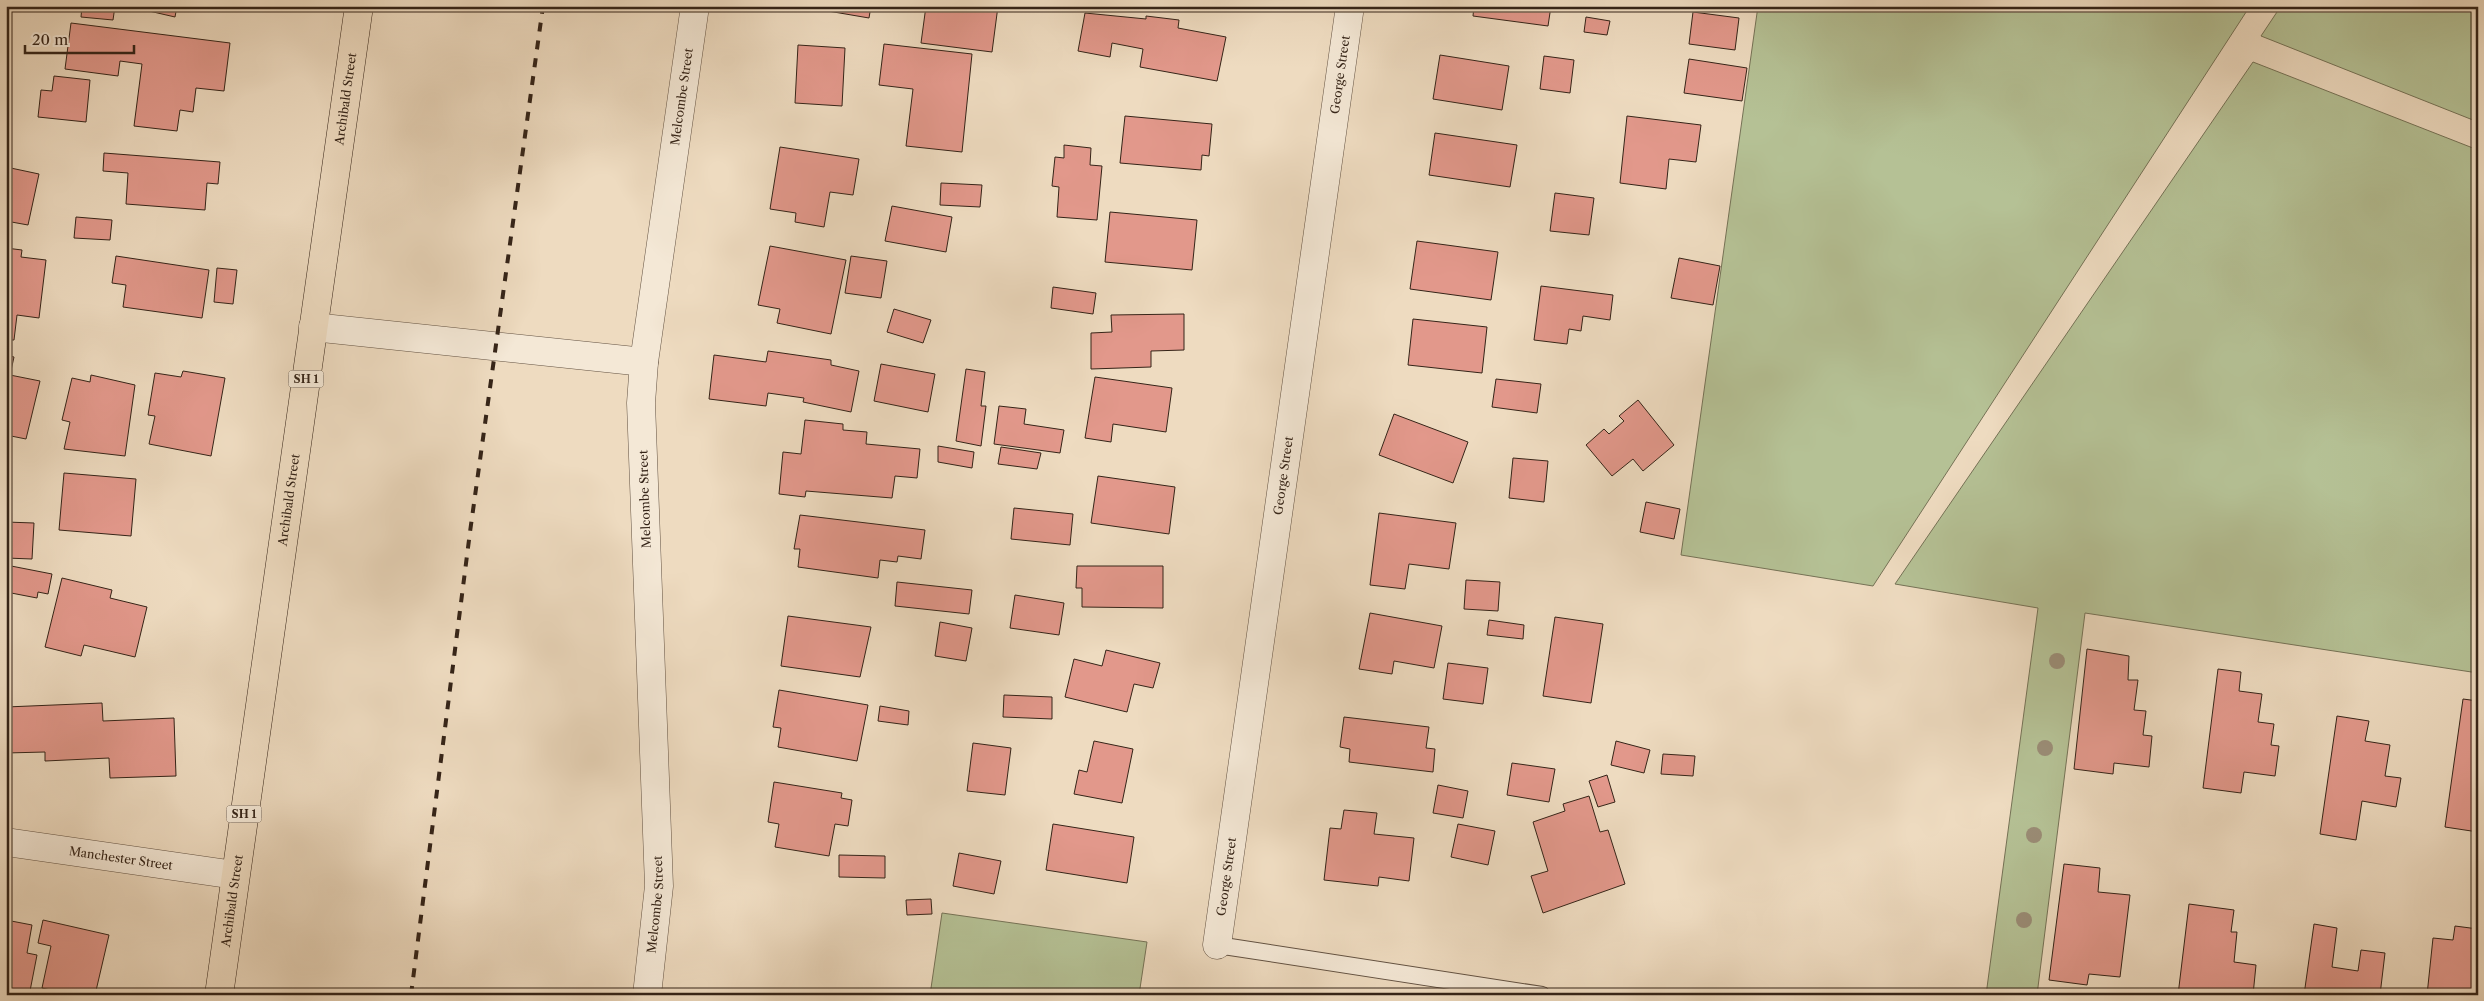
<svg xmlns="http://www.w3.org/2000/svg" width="2484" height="1001" font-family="'Libre Caslon Text',serif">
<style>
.green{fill:#b5c195;stroke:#757256}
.building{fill:#e2988b;stroke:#352418}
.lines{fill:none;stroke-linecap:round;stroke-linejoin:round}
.service-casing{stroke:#635242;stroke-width:18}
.minor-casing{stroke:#635242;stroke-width:29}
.trunk-casing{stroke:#352418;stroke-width:29}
.service{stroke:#f4e8d6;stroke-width:16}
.minor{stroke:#f4e8d6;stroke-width:28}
.trunk{stroke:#eedbc0;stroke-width:28}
.rail{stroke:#352418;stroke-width:4;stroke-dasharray:9 9;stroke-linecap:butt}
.tree{fill:#9a8c75}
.labels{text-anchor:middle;stroke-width:4.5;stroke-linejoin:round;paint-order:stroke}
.shield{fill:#f4e8d6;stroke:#6e5f51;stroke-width:1}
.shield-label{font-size:11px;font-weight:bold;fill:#352418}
.street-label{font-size:12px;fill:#352418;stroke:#f4e8d6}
</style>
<rect width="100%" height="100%" fill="#eedbc0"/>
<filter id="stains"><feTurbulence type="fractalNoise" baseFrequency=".004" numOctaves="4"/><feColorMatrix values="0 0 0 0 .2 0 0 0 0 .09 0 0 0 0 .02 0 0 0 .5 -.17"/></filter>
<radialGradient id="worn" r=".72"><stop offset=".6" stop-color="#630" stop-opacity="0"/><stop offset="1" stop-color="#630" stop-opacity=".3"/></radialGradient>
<!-- green -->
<path class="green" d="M1758,6H2250L1873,586L1681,555Z
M2281,6H2478V122L2261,36Z
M2253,62L2478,150V673L2085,613L2037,995H1986L2038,608L1895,584Z
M942,913L1147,942L1139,995H930Z"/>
<!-- building -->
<path class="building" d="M82,6H115L113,20L81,17Z
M150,6H177L175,17L149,11Z
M829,6H871L869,18L828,11Z
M926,6H998L992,52L921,43Z
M1080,6H1106L1105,10Z
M1474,6H1551L1548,26L1473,16Z
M1693,12L1739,18L1735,50L1689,44Z
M1085,13L1146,19V16L1179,20L1178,28L1226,37L1217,81L1140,67L1143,49L1112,43L1110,57L1078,51Z
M1586,17L1610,21L1607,35L1584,32Z
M71,23L230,43L224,91L196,88L193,112L180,110L177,131L134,126L142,64L120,61L118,76L65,69Z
M884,44L972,54L962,152L906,146L913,89L879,85Z
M798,45L845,48L842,106L795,103Z
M1440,55L1509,66L1502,110L1433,99Z
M1544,56L1574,60L1570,93L1540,89Z
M1689,59L1747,68L1742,101L1684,93Z
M54,76L90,80L86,122L38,117L41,90L52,91Z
M1125,116L1212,124L1209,156L1202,155L1201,170L1120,163Z
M1627,116L1701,125L1696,162L1669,159L1666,189L1620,183Z
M1435,133L1517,145L1510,187L1429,175Z
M1064,145L1091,148L1090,165L1102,166L1097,220L1057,217L1059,187L1052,186L1055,157L1064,158Z
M780,147L859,159L853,195L830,192L824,227L795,222L796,213L770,209Z
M104,153L220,162L218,184L207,183L205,210L126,204L128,173L103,171Z
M6,167L39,174L28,225L6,221Z
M941,183L982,185L980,207L940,205Z
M1555,193L1594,198L1589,235L1550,231Z
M892,206L952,217L946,252L885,241Z
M1110,212L1197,220L1192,270L1105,262Z
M76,217L112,220L110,240L74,238Z
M1417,241L1498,252L1491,300L1410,289Z
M770,246L846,260L831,334L777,323L780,309L758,305Z
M6,248L22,250L21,257L46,260L39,318L17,315L14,340H6Z
M116,256L209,270L202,318L123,307L126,285L112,283Z
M851,256L887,261L881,298L845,293Z
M1679,258L1720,266L1713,305L1671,298Z
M217,268L237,270L233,304L214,302Z
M1541,286L1613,295L1610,320L1583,316L1581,331L1569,329L1567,344L1534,340Z
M1053,287L1096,293L1093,314L1051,308Z
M894,309L931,320L923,343L887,332Z
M1184,314V350L1151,351V367L1091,369V333L1112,332L1111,315Z
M1413,319L1487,327L1482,373L1408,365Z
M768,351L831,360V365L859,371L851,412L803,402L804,398L768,393L766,406L709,399L714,355L766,362Z
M6,355L14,357L10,375L40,381L26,439L6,435Z
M881,364L935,374L928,412L874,401Z
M966,369L985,372L981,406H986L981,446L956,441Z
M183,371L225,378L211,456L149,444L155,416L148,415L155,373L181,377Z
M91,375L135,385L125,456L64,449L70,422L62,420L72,378L90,382Z
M1095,377L1172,388L1166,432L1113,424L1111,442L1085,438Z
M1496,379L1541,384L1537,413L1492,407Z
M1638,400L1674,445L1643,471L1633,459L1612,476L1586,445L1604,429L1609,434L1624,421L1619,416Z
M999,406L1026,409L1024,424L1064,430L1060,453L994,444Z
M1394,414L1468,442L1453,483L1379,455Z
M805,420L843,424V430L867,432L866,444L920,449L917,478L895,476L892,498L806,491L805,497L779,494L783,452L801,454Z
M938,446L974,452L972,468L938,462Z
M1001,447L1041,453L1037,469L998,464Z
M1513,458L1548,461L1544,502L1509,498Z
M64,473L136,479L131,536L59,530Z
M1098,476L1175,487L1169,534L1091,523Z
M1646,502L1680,509L1674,539L1640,532Z
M1014,508L1073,514L1070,545L1011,539Z
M1379,513L1456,523L1449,569L1409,564L1405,589L1370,585Z
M800,515L925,530L921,559L898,556L897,562L880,560L878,578L798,567L800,549H794Z
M6,522L34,523L32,559L6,558Z
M6,565L52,574L48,594L38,592L37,598L6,592Z
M1077,566H1163V608L1082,607V588H1076Z
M62,578L112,590L110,598L147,607L135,657L84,645L81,656L45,647Z
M1466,580L1500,582L1498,611L1464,609Z
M897,582L972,590L969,614L895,606Z
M1015,595L1064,603L1059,635L1010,628Z
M1370,613L1442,626L1434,668L1394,661L1392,674L1359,669Z
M788,616L871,627L860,677L781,666Z
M1555,617L1603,624L1591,703L1543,696Z
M1489,620L1524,625L1523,639L1487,635Z
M940,622L972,628L966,661L935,656Z
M2087,649L2129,656L2128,680H2138L2134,710L2146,711L2143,735L2152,736L2149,767L2114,763L2113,774L2074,769Z
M1106,650L1160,663L1153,688L1134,684L1127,712L1065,697L1074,659L1102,666Z
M1448,663L1488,668L1483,704L1443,699Z
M2218,669L2241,672L2239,691L2262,694L2258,722L2274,724L2271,745L2279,746L2275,776L2244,772L2241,793L2203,788Z
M779,690L868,705L857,761L778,747L781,728L773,727Z
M1004,695L1052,697V719L1003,717Z
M2463,699L2478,701V832L2445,827Z
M102,703L103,721L174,718L176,776L110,778L109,758L45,761V752L6,753V707Z
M880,706L909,711L908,725L878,721Z
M2337,716L2369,721L2365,741L2390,745L2385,776L2401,778L2396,807L2362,801L2356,840L2320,834Z
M1344,717L1429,727L1426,748L1435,749L1433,772L1349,762L1350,749L1340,747Z
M1094,741L1133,749L1122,803L1074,794L1079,770L1087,772Z
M1616,741L1650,750L1644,773L1611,765Z
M973,743L1011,748L1005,795L967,791Z
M1663,754L1695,756L1693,776L1661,774Z
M1512,763L1555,769L1549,802L1507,795Z
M1607,775L1615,802L1598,807L1589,781Z
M774,782L842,793L841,798L852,800L848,826L835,824L829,856L775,847L779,824L768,822Z
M1438,785L1468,791L1463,818L1433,813Z
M1589,796L1600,832L1608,830L1625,884L1543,913L1531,876L1548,871L1533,822L1565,811L1563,804Z
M1344,810L1377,813L1374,834L1414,838L1409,881L1379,877L1378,886L1324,880L1330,828L1341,829Z
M1053,824L1134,837L1127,883L1046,870Z
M1458,824L1495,831L1488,865L1451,857Z
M959,853L1001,861L994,894L953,886Z
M839,855L885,856V878L839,877Z
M2064,864L2100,868L2098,892L2130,895L2120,977L2089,974L2087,985L2049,980Z
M931,899L932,914L907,915L906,900Z
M2189,904L2234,910L2231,932H2237L2234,962L2256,965L2253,995H2178Z
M6,920L32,925L27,953L37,955L30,991L21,990L20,995H6Z
M43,920L109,935L95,995H71L42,988L51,946L38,943Z
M2314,924L2337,928L2332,967L2358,971L2361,950L2385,953L2380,995H2304Z
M2455,926L2478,929V995H2427L2433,938L2453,940Z"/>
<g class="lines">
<!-- service casing -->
<g class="service-casing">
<path id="service" d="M1217,945L1542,995"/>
</g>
<!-- minor casing -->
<g class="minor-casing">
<g id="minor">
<path d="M313,327L644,362"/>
<path id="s1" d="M6,842L235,875"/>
<path id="s2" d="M1217,945L1350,6"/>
<path id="s3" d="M647,995L659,886L641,403L644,362L695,6"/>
</g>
</g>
<!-- trunk casing -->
<g class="trunk-casing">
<g id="trunk">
<path id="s4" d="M219,995L359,6"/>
</g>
</g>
<!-- service -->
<use href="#service" class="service"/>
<!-- minor -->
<use href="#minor" class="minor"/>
<!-- trunk -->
<use href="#trunk" class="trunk"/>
<!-- rail -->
<path class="rail" d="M411,995L470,532L543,6"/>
</g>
<!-- trees -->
<g class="tree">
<circle cx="2057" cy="661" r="8"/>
<circle cx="2045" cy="748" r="8"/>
<circle cx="2034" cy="835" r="8"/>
<circle cx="2024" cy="920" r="8"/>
</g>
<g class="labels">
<!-- shield labels -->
<g class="shield">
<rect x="288.5" y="370.5" width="35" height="17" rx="4"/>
<rect x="226.5" y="805.5" width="35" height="17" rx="4"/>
</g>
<g class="shield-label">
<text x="306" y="383">SH 1</text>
<text x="244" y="818">SH 1</text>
</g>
<!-- street labels -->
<g class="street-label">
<text dy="4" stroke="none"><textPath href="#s2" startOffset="879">George Street</textPath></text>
<text dy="4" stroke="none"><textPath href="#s3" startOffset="902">Melcombe Street</textPath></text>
<text dy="4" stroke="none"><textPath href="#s4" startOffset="905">Archibald Street</textPath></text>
<text dy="4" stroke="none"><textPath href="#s2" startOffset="474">George Street</textPath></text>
<text transform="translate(645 499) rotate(-92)" y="4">Melcombe Street</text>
<text dy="4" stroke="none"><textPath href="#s4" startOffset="500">Archibald Street</textPath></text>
<text dy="4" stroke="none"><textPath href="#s1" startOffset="116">Manchester Street</textPath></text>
<text dy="4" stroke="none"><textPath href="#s2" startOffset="69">George Street</textPath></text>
<text dy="4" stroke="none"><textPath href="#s4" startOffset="95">Archibald Street</textPath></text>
<text dy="4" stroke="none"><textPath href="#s3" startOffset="91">Melcombe Street</textPath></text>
</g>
</g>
<!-- margin -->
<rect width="2484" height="1001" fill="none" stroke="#eedbc0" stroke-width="25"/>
<rect x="8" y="8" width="2469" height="986" fill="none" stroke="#352418" stroke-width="2.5"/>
<rect x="12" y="12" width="2459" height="976" fill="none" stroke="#352418"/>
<!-- scale -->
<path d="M25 45v8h109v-8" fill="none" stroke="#352418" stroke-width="2.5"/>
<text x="32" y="45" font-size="15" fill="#352418" stroke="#f4e8d6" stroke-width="4" paint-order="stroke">20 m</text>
<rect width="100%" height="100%" filter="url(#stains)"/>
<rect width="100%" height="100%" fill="url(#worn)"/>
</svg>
